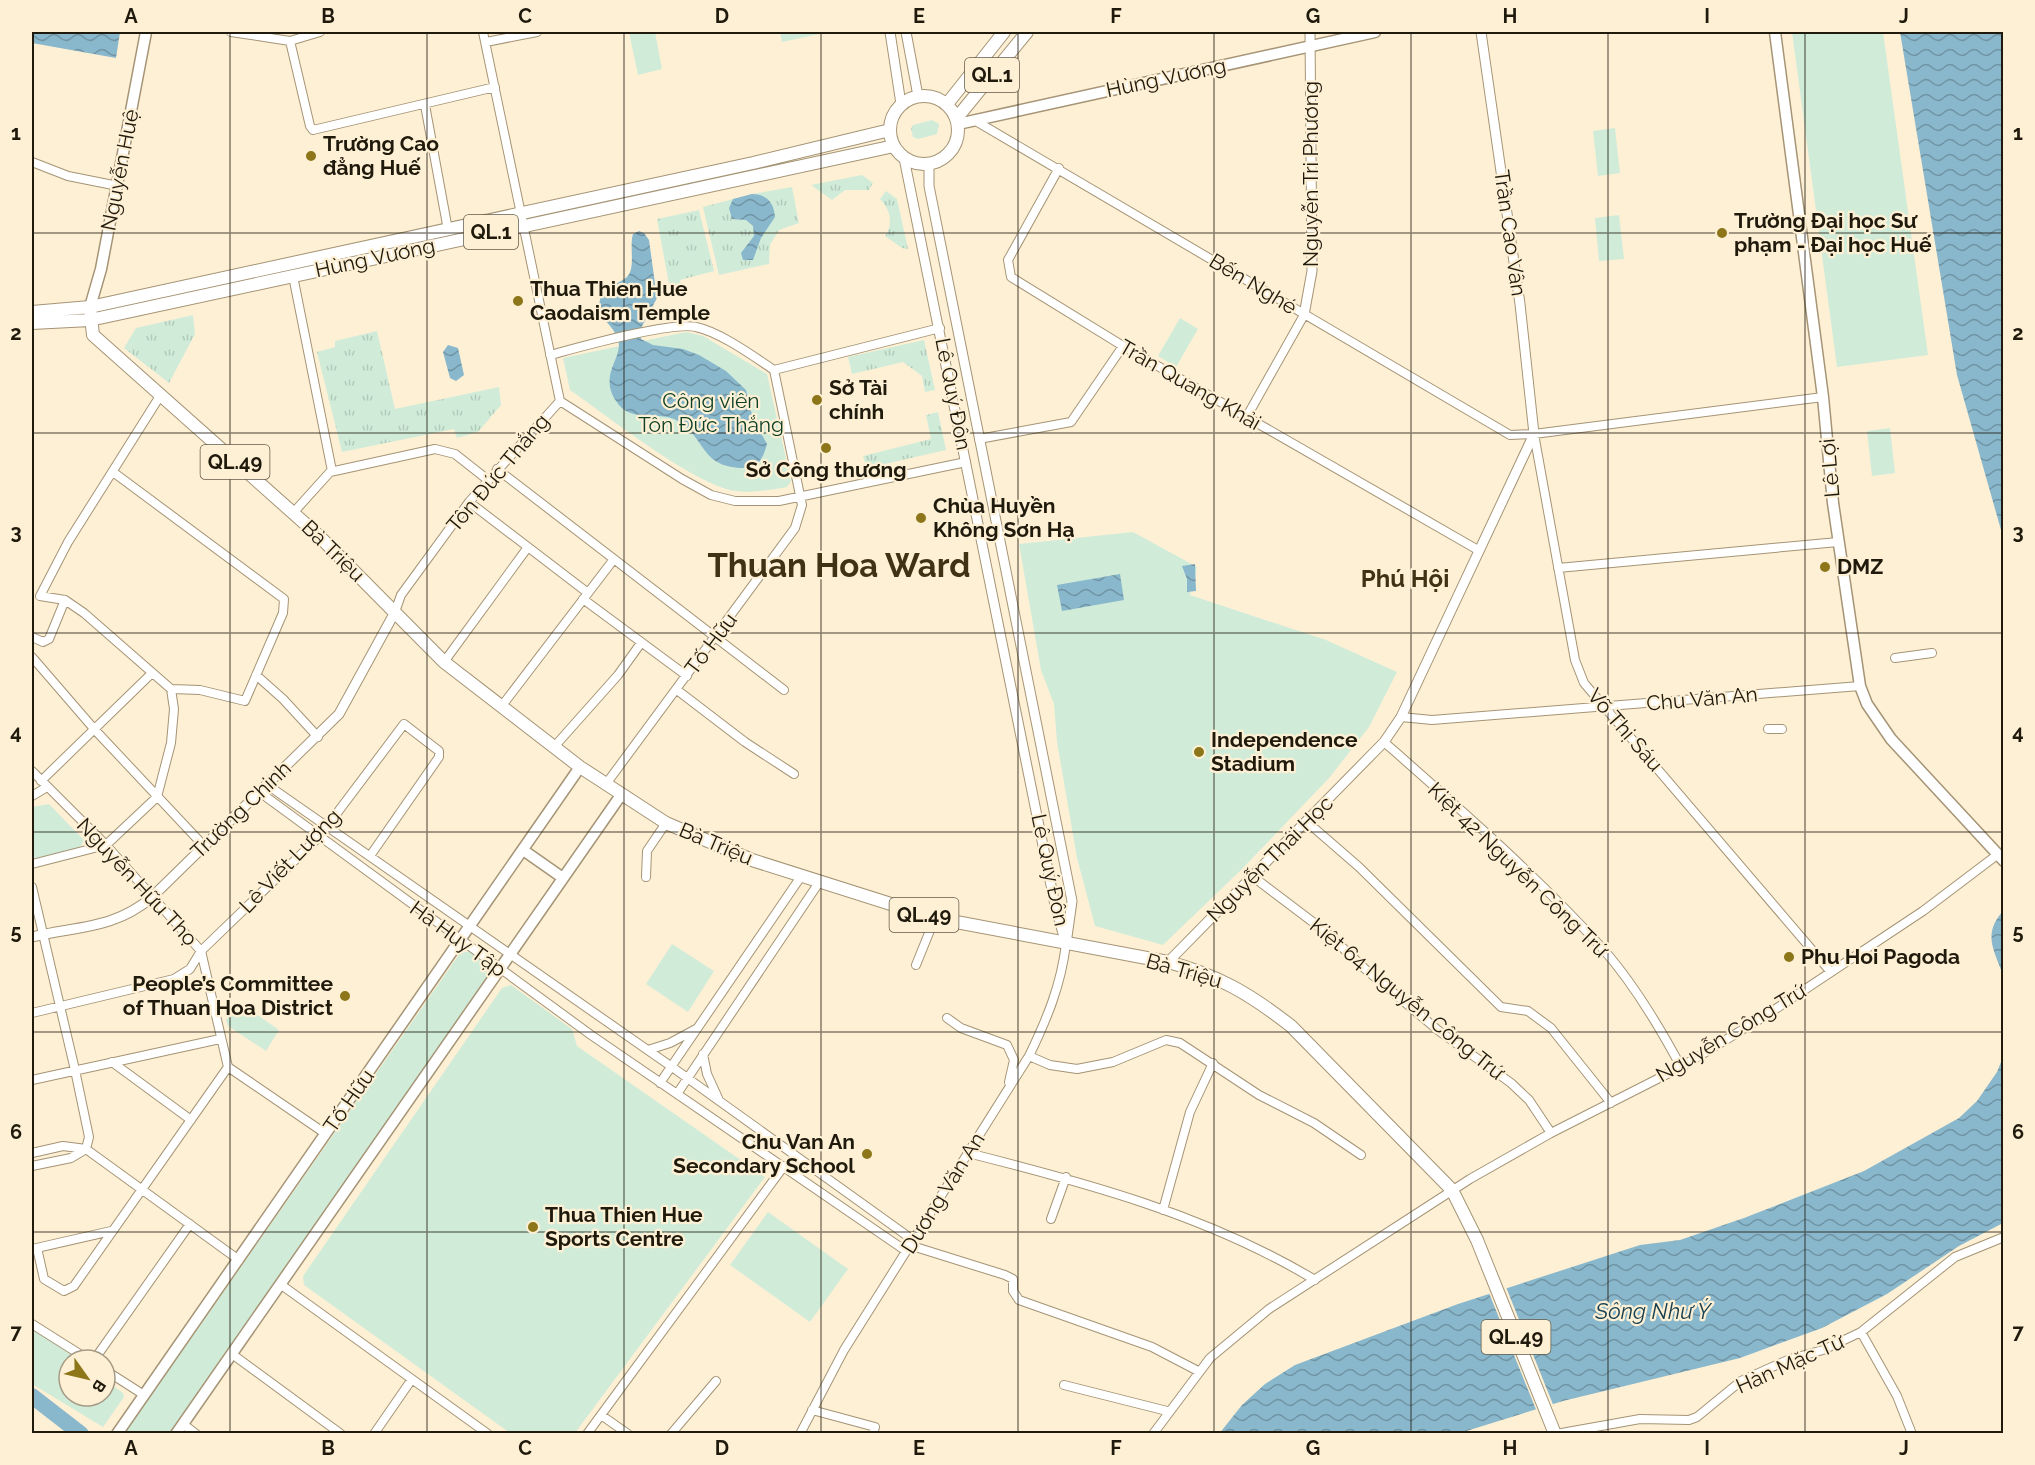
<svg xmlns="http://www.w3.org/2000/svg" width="2035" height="1465" font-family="Raleway,sans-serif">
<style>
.grass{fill:url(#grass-tufts)}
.green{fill:#d0ecd9}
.water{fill:url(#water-waves)}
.pier{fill:#fef0d5}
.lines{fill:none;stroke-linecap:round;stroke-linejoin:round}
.river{stroke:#89b7cc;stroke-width:16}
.minor-casing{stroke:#a59475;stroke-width:10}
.tertiary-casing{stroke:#a59475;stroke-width:11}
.secondary-casing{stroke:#a59475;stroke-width:13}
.primary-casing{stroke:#a59475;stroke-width:14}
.trunk-casing{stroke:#a59475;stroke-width:14}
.minor{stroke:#fff;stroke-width:8}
.tertiary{stroke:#fff;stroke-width:9}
.secondary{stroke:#fff;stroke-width:10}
.primary{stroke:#fff;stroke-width:12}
.trunk{stroke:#fff;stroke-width:12}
.grid{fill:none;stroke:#201a0d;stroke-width:1.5;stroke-opacity:0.55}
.poi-dot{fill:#8d7519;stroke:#fef0d5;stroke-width:2}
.labels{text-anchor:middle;stroke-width:4.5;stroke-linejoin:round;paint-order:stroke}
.shield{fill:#fef0d5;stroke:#635a49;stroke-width:1.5}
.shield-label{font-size:20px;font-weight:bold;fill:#201a0d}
.street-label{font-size:21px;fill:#201a0d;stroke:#fef0d5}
.poi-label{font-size:21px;font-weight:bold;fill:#201a0d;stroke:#fef0d5;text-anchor:start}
.park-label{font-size:21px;fill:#0c3f25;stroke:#fef0d5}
.water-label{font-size:22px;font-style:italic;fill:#163e4e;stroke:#fef0d5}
.quarter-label{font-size:24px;font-weight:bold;fill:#403214;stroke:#fef0d5}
.town-label{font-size:33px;font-weight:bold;fill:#403214;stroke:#fef0d5}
.neatline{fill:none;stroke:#201a0d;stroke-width:2}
.grid-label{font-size:20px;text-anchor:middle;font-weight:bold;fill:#201a0d}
</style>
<defs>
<pattern id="grass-tufts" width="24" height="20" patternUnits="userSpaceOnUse" patternTransform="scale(1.5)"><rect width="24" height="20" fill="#d0ecd9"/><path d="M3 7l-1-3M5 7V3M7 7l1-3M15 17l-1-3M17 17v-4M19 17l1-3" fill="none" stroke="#b2cab9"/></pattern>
<pattern id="water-waves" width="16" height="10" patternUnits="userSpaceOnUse" patternTransform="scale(1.5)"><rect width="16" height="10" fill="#89b7cc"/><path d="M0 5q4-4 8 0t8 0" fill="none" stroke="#7094a4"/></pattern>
</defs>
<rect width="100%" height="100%" fill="#fef0d5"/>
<!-- grass -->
<path class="grass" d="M932,120L939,124L937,134L918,139L913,137L911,129L913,125Z
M862,175L873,183L869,190H845L832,200L811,185Z
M792,187L799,223L779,230L770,245L769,264L719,275L703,207L752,194Z
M886,191L897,199L908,249L902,248L885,236C894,224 890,209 880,199Z
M699,210L714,271L680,280L683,292L671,295L657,219Z
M193,315L195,334L169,383L124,348L136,328Z
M377,331L395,409L499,387L501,405L478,432L457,438L454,429L342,452L317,352L335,347V341Z
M924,340L935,390L925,392L922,376L903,362L852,374L848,357Z
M938,412L946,450L867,468L863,456L931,439L926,415Z"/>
<!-- green -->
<path class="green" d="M629,32H655L662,69L638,75Z
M780,32H829L782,42Z
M1792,32H1883L1928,355L1837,367Z
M1615,128L1620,173L1598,176L1593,131Z
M1619,215L1624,259L1599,261L1595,218Z
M1180,318L1198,329L1176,367L1158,356Z
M686,332L703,336L767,374L791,481L787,487C770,490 753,493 736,491C697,487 606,415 570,390L563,358Z
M1890,428L1895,473L1872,476L1867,431Z
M1133,532L1197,567L1190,595L1326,640L1397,672L1369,727L1330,777L1242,869L1163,945L1095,926L1077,858L1057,742L1054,704L1041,670L1019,544Z
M49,804L84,840L79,849L40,859L32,857V807Z
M672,944L714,971L688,1012L646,984Z
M470,951L487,964V977L169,1433H125L456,959L460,953Z
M511,985L572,1029L577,1046L765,1177L575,1433H510L304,1285L303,1276L502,988Z
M239,1002L279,1030L266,1051L228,1026L226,1020Z
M768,1212L848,1269L810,1322L730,1265Z
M32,1329L79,1360H69V1396H105V1380L123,1393L124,1397L103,1427L32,1384Z"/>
<!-- water -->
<path class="water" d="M33,32H120L116,58L32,43Z
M1900,32H2003V537L1957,375Z
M752,194C767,194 774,203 775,217L761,238L753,260H743L741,253L754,236L753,226L746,220L732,219L729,208L733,199Z
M639,231L644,233L649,240L657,298L640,330L641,339L653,345L683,349L699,355L726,371L746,390L753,419L767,444C763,459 758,469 741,468C700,466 706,438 678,421C658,409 631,425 616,401C598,374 624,357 618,340C611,318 592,321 602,293C609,286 620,283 627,277C636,268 629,246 633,234Z
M448,345L458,348L464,375L456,381L450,378L443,352Z
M1195,564L1196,591L1187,592V579L1182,566Z
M1120,574L1124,600L1062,611L1057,585Z
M2003,911V975C1993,948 1983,934 2003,911Z
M2003,1057V1223L1959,1246L1887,1294L1822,1328L1740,1358L1563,1401L1460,1433L1219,1434L1242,1405L1265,1384L1295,1365L1458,1304L1640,1245L1680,1240L1744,1218L1864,1171L1959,1118L1977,1101L1997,1072Z"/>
<!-- pier -->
<path class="pier" d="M1506,1287L1554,1407L1537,1412L1489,1293Z"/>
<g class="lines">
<!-- river -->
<path class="river" d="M32,1396L81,1434"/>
<!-- minor casing -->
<g class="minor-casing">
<path id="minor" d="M231,32L290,41L320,32
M483,32L560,401
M290,41L310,126L313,130L495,87
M486,42L537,32
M425,105L448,230
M974,120L1510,435L1534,434L1823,397
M32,162L68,176L118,186
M1059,168L1008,260L1011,277L1123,346L1478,550
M293,276L332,471
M550,355C580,347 671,321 696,327C720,332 753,356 774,370L802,505L795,528L606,784
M774,370L940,328
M560,401L682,479L711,495L735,501H779L966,462
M1246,418L1304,315
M1534,434L1575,660L1584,683L1830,971
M979,439L1071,422L1123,346
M497,469L784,690
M113,472L284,599L283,613L245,701L200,690L171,689L84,613L65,600L40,596L68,542L160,396
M469,502L588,593
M293,513L330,472L435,449L455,454L488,480
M1558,568L1838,542
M583,599L687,676
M395,612L401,595L469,502L560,401
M32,637L43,642L49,639L65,600
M32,657L95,730L204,846
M1895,658L1932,653
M444,662L528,547
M256,675L283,699L318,737
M677,690L745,742L794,774
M501,707L614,559
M1401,717L1432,720L1860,686
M1768,729H1782
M1384,742C1459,808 1536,875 1603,949C1634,984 1659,1026 1681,1067
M554,747L618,675L641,643
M32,771L106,845L201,951L228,1067L326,1134
M41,781L151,674
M266,784L672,1067L913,1240
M258,791L591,1035L906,1251
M32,796L47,787
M1306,821L1359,867L1501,1007L1528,1011L1551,1028L1611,1103
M32,864L106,845L157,797L171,743L174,709L171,689
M1252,876L1326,932L1364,968L1439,1031L1511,1083L1529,1100L1551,1133
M646,877L647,851L666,823
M32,887L75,1070L89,1137L86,1149
M916,965L935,918
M32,1013L174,979L190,969L201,951L319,837L404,724L439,751V757L370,856
M947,1018L961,1028L1007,1045L1014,1060L1009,1082
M648,1050L670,1043L696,1029
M703,1054L707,1074L718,1098
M1029,1056L1050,1065L1077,1069L1113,1062L1166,1040L1180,1043L1259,1095L1314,1123L1361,1155
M112,1062L191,1120
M32,1080L220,1039
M660,1083L802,875
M677,1094L820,881
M32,1153L63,1146L86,1149L239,1260
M968,1153C1087,1183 1209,1216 1315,1280
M32,1166L71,1158L86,1149
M1163,1210L1190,1112L1213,1063
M1051,1219L1066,1177
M909,1245L1005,1275L1013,1279V1291L1019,1300L1152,1347L1198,1371
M37,1248L44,1279L64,1291L74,1286L228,1067
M32,1249L111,1231
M280,1284L488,1434
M32,1324L89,1360
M1861,1332L1897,1396L1912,1434
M232,1354L341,1434
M94,1360L190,1224
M105,1370L144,1395
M1064,1385L1167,1411
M812,1410L875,1427L873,1434
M601,1415L628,1434
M183,1424L196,1434
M374,1434L412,1379
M587,1434L784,1166
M671,1434L716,1381
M800,1434L844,1350L1029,1056C1047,1019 1061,985 1066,944
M1153,1434L1210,1358L1269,1309L1470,1179L1551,1133L1681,1067L1765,1016L1923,911L1997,855
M1556,1434L1640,1419L1689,1420L1697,1417L1741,1381L1790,1359L1823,1350L1861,1332L1955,1257L2004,1237"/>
</g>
<!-- tertiary casing -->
<g class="tertiary-casing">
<path id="tertiary" d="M890,32L901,104
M906,32L918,96
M904,158L1055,905L1066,944L1072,901L929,186V164
M1304,315L1312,271L1310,32
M32,937C77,926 115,929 152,897L339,714L395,612
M1168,962L1384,742L1401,717L1534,434L1520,304L1481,32"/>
</g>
<!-- secondary casing -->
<g class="secondary-casing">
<path id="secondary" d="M1775,32L1823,397L1833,503L1860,686L1867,704L1891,739L2004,861
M958,124L1375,32
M90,307L101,269L146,32
M523,850L563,878
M117,1434L580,767
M176,1434L621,795"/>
</g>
<!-- primary casing -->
<g class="primary-casing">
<path id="primary" d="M890 130a34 34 0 1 1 68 0a34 34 0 1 1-68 0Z
M947,104L1004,32
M956,119L1027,32
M90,307L753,163L890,130
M90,320L894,146"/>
</g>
<!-- trunk casing -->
<g class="trunk-casing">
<path id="trunk" d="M32,312L90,307L93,335L319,536L444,662L580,767L666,823L752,860L935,918L1168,962C1218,975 1250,994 1291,1026L1452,1190L1477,1240L1555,1434
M32,323L90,320"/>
</g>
<!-- minor -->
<use href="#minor" class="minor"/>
<!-- tertiary -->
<use href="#tertiary" class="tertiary"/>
<!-- secondary -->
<use href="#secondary" class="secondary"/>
<!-- primary -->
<use href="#primary" class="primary"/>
<!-- trunk -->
<use href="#trunk" class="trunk"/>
</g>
<!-- grid -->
<path class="grid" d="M230,32V1434M427,32V1434M624,32V1434M821,32V1434M1018,32V1434M1214,32V1434M1411,32V1434M1608,32V1434M1805,32V1434M32,233H2004M32,433H2004M32,633H2004M32,832H2004M32,1032H2004M32,1232H2004"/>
<!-- markers -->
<g class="poi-dot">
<circle cx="311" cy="156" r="6"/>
<circle cx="1722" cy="233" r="6"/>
<circle cx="518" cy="301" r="6"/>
<circle cx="817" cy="400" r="6"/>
<circle cx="826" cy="448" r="6"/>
<circle cx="921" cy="518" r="6"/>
<circle cx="1825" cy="567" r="6"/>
<circle cx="1199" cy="752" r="6"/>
<circle cx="1789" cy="957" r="6"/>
<circle cx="345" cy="996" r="6"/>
<circle cx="867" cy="1154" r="6"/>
<circle cx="533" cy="1227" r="6"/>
</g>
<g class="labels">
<!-- shield labels -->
<g class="shield">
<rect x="965" y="58" width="54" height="34" rx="4.5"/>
<rect x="464" y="215" width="54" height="34" rx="4.5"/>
<rect x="200.5" y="445" width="69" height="34" rx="4.5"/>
<rect x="889.5" y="898" width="69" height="34" rx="4.5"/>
<rect x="1481.5" y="1320" width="69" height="34" rx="4.5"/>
</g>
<g class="shield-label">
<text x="992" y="82">QL.1</text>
<text x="491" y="239">QL.1</text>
<text x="235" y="469">QL.49</text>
<text x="924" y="922">QL.49</text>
<text x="1516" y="1344">QL.49</text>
</g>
<!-- street labels -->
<g class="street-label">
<text transform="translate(1166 78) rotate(-12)" y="7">Hùng Vương</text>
<text transform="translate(120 170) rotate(-79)" y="7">Nguyễn Huệ</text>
<text transform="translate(1311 174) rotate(-90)" y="7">Nguyễn Tri Phương</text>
<text transform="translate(1510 233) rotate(82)" y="7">Trần Cao Vân</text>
<text transform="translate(375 258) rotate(-12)" y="7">Hùng Vương</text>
<text transform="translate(1253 284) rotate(31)" y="7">Bến Nghé</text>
<text transform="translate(1190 385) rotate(30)" y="7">Trần Quang Khải</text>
<text transform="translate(953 394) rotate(79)" y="7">Lê Quý Đôn</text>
<text transform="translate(1830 468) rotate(-95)" y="7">Lê Lợi</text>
<text transform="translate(498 473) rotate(-50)" y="7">Tôn Đức Thắng</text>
<text transform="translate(333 551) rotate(44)" y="7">Bà Triệu</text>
<text transform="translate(711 644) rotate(-53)" y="7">Tố Hữu</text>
<text transform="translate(1702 699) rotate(-5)" y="7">Chu Văn An</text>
<text transform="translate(1625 730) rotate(49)" y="7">Võ Thị Sáu</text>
<text transform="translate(241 810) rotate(-44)" y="7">Trường Chinh</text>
<text transform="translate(716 844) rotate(23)" y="7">Bà Triệu</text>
<text transform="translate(1270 859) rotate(-45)" y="7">Nguyễn Thái Học</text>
<text transform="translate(290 861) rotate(-46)" y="7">Lê Viết Lượng</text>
<text transform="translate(1050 870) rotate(78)" y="7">Lê Quý Đôn</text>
<text transform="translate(1518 870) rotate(44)" y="7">Kiệt 42 Nguyễn Công Trứ</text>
<text transform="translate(137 882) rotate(47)" y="7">Nguyễn Hữu Thọ</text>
<text transform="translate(458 939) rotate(36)" y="7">Hà Huy Tập</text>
<text transform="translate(1184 971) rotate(16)" y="7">Bà Triệu</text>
<text transform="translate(1407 999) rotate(39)" y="7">Kiệt 64 Nguyễn Công Trứ</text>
<text transform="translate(1731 1033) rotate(-31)" y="7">Nguyễn Công Trứ</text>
<text transform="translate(349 1101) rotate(-55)" y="7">Tố Hữu</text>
<text transform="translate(943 1193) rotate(-58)" y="7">Dương Văn An</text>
<text transform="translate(1790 1364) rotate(-24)" y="7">Hàn Mặc Tử</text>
</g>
<!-- poi labels -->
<g class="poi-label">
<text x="323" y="151">Trường Cao<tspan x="323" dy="24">đẳng Huế</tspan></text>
<text x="1734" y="228">Trường Đại học Sư<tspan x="1734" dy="24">phạm - Đại học Huế</tspan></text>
<text x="530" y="296">Thua Thien Hue<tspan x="530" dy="24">Caodaism Temple</tspan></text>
<text x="829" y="395">Sở Tài<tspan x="829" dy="24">chính</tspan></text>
<text x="826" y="477" text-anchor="middle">Sở Công thương</text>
<text x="933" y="513">Chùa Huyền<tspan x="933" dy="24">Không Sơn Hạ</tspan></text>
<text x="1837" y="574">DMZ</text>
<text x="1211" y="747">Independence<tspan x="1211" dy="24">Stadium</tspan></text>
<text x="1801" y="964">Phu Hoi Pagoda</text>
<text x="333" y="991" text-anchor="end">People’s Committee<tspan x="333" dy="24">of Thuan Hoa District</tspan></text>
<text x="855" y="1149" text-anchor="end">Chu Van An<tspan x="855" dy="24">Secondary School</tspan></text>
<text x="545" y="1222">Thua Thien Hue<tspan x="545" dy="24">Sports Centre</tspan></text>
</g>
<!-- park labels -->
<g class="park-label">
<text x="711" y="408">Công viên<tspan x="711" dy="24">Tôn Đức Thắng</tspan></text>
</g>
<!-- water labels -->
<g class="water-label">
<text x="1653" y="1319">Sông Như Ý</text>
</g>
<!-- quarter labels -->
<g class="quarter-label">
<text x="1405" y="587">Phú Hội</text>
</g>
<!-- town labels -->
<g class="town-label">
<text x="839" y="577">Thuan Hoa Ward</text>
</g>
</g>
<!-- border -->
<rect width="2035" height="1465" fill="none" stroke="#fef0d5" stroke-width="66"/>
<!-- north arrow -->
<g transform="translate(87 1378) rotate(124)"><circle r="28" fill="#fef0d5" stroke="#a59a85" stroke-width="1.5"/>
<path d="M0-4.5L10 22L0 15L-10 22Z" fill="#8d7519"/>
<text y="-9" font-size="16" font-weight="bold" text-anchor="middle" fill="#201a0d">B</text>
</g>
<rect x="33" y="33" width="1969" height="1399" class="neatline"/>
<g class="grid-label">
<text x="131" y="23">A</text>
<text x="328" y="23">B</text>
<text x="525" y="23">C</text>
<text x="722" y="23">D</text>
<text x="919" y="23">E</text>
<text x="1116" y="23">F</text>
<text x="1313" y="23">G</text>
<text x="1510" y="23">H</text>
<text x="1707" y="23">I</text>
<text x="1904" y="23">J</text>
<text x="16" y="140">1</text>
<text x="2018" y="140">1</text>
<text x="16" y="340">2</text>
<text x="2018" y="340">2</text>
<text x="16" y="539">3</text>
<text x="2018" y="539">3</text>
<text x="16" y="739">4</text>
<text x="2018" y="739">4</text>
<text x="16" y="939">5</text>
<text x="2018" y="939">5</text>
<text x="16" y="1139">6</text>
<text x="2018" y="1139">6</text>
<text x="16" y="1339">7</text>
<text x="2018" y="1339">7</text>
<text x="131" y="1455">A</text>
<text x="328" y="1455">B</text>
<text x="525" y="1455">C</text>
<text x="722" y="1455">D</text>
<text x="919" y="1455">E</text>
<text x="1116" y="1455">F</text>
<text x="1313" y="1455">G</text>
<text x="1510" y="1455">H</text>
<text x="1707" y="1455">I</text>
<text x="1904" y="1455">J</text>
</g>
</svg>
